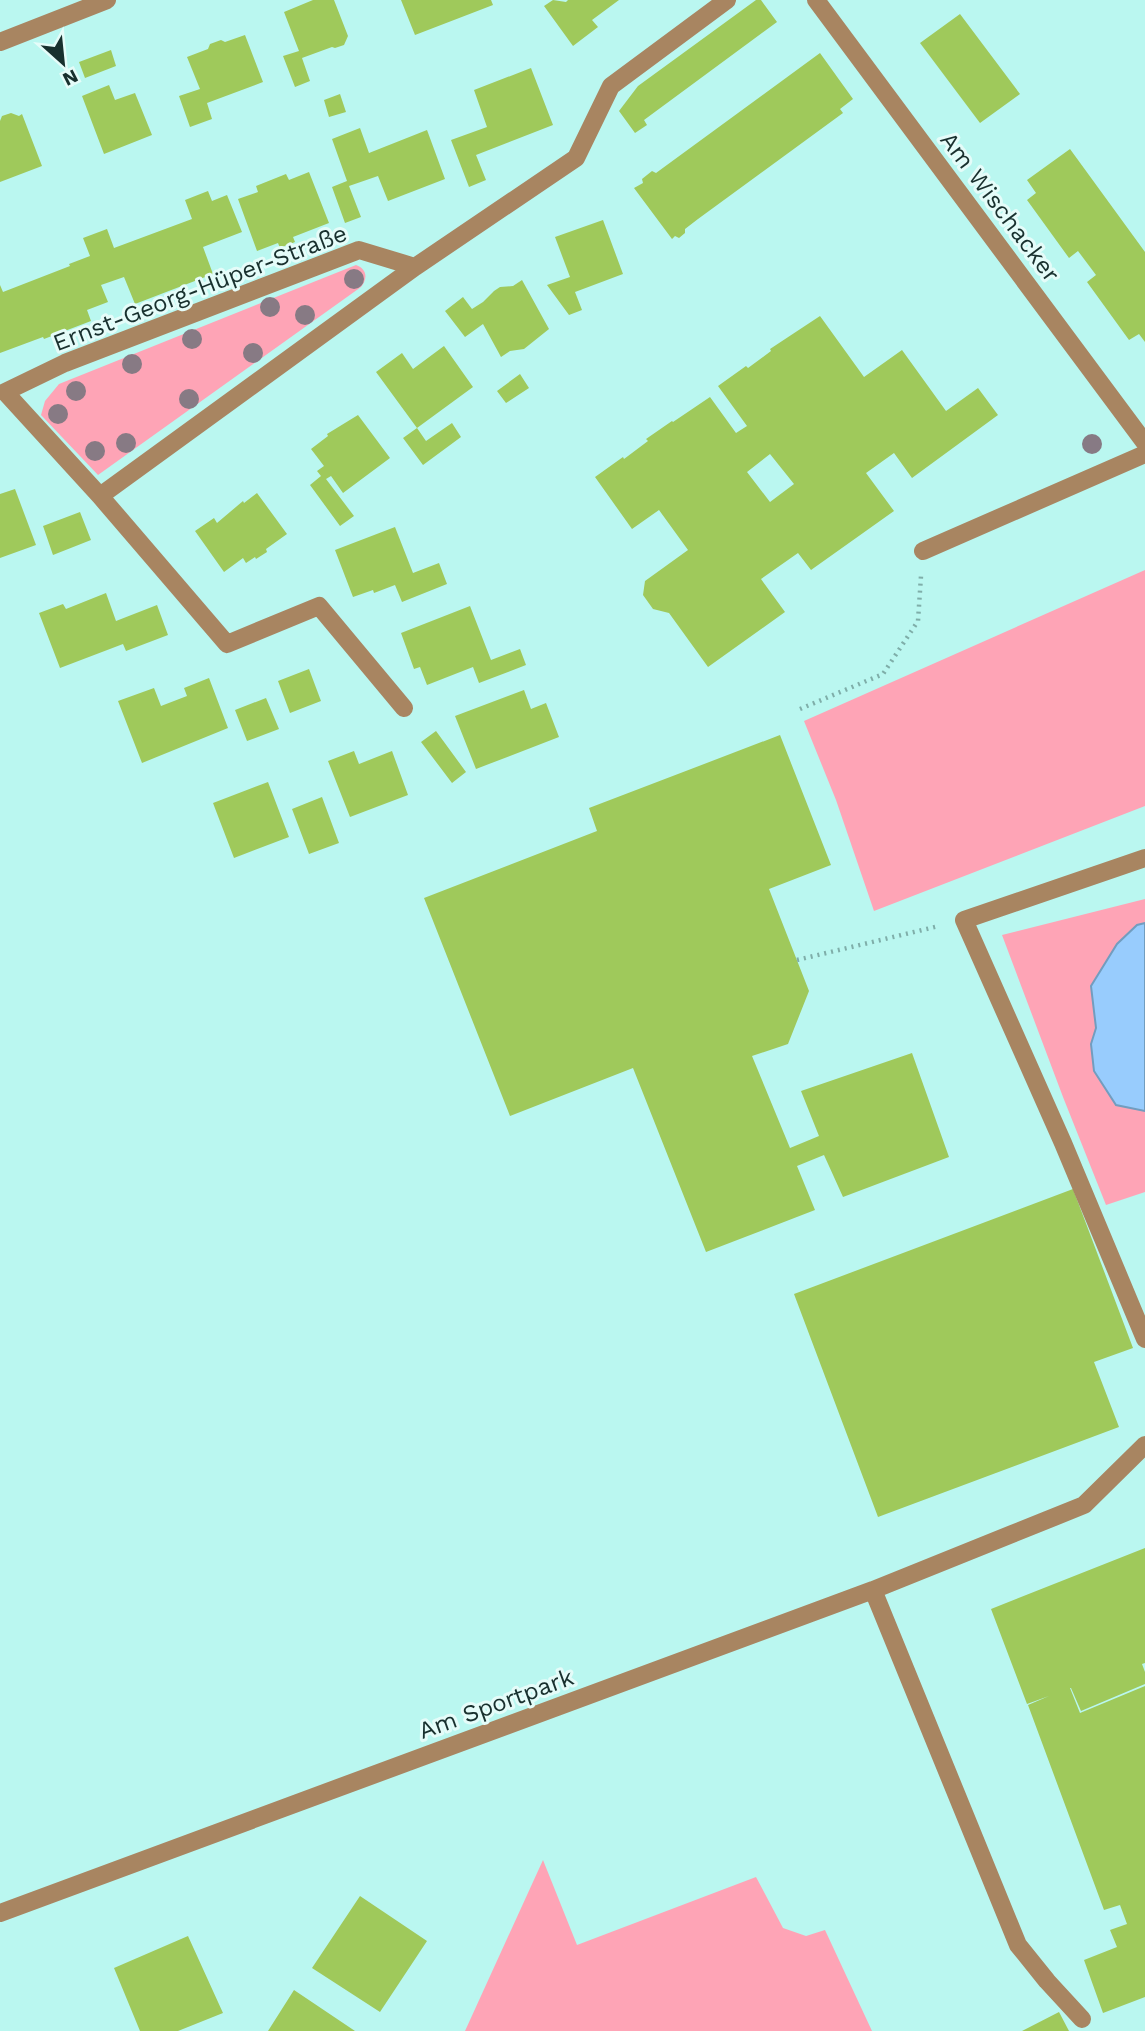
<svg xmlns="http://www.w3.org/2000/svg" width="1145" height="2031" font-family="'Work Sans',sans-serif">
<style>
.green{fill:#fea4b6}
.water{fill:#98ccfd;stroke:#729dbf;stroke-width:2}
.building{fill:#9fc95b;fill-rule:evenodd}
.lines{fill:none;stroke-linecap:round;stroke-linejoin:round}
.path{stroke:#7faea9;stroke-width:4.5;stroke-dasharray:2 5;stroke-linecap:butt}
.minor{stroke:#a88561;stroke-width:18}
.tree{fill:#877a84}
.labels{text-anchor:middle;stroke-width:6;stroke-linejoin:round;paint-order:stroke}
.street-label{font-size:24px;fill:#18302e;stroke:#e5fcf9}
</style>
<rect width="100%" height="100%" fill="#baf7f0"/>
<!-- green -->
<path class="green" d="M356,265C367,269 368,278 361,287L98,475L41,415L45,401L59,384Z
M1145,570V806L874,911L836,800L804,721Z
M1145,899V1192L1106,1205L1063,1097L1002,935Z
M543,1860L577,1945L756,1877L783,1928L806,1936L825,1930L872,2031H465Z"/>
<!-- water -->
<path class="water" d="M1145,923V1111L1116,1105L1094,1071L1091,1044L1096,1028L1091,986L1117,944L1137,925Z"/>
<!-- building -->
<path class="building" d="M313,0H334L348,36L344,45L335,48L332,47L302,58L310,81L295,87L283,56L299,51L284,12Z
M401,0H491L493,5L415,35Z
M553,0L566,2L568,0H619L592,20L598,27L573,46L544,6Z
M756,0H761L777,22L644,120L647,125L635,133L619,111L638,86Z
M960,14L1020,94L980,123L920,43Z
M245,35L263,82L207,103L212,119L190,127L179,96L200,89L187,57L208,49L210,44L221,40L225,42Z
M111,50L116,66L85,78L79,62Z
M820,53L853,99L840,109L843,113L698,219L685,229V233L679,238L675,236L672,239L634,188L643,183L642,179L652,171L656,173Z
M531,68L553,125L476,155L486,180L469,187L451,140L487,127L474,90Z
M109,85L115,100L135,93L152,135L104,154L82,96Z
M340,94L346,112L329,117L324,100Z
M11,113L19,116L22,114L42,166L0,182V121L2,116Z
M360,128L369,153L427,130L445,179L388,201L378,176L349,186L361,217L345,223L332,187L347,181L332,139Z
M1070,149L1145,252V342L1139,334L1129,340L1087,282L1096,275L1078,251L1069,258L1027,200L1036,193L1027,180Z
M309,172L329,223L293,237L295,242L280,248L278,243L257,251L238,199L258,192L256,186L286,174L289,180Z
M208,191L212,201L227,195L242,232L203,247L213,274L135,304L124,277L101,285L108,302L87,310L91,321L44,339L43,337L0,353V285L3,292L70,266L69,264L90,256L83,238L107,229L114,248L192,219L185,200Z
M603,220L623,274L575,292L582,310L569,315L547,285L570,277L555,237Z
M522,280L549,329L524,349L510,351L501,357L483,324L465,337L445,311L463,297L472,309L483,302L494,291L500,287L513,286Z
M820,316L864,377L902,350L946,411L978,388L998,415L912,478L894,453L866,473L894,511L811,570L798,553L761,579L785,612L708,667L669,613L653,609L643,595L645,581L688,550L659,510L632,529L595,477L623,457L624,459L648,441L646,439L672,421L673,422L710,397L736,433L747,426L718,386L746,366L748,368L771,351L770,349ZM770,454L794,484L770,502L747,472Z
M444,346L473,387L417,428L376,372L402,353L413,369Z
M520,374L529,388L506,403L497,391Z
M358,415L390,458L343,493L331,476L326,479L354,516L340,526L310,485L321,476L317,471L324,466L311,449L328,436L327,434Z
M452,423L461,437L423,465L403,438L417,428L426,441Z
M15,489L36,545L0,558V494Z
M257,493L287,534L266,549L267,552L256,559L255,557L246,563L243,558L224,572L195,531L214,518L217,523L243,501L244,503Z
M80,512L91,540L53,555L43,526Z
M395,527L413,573L439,563L447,584L402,602L395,585L374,593L373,590L353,597L335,550Z
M106,593L116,621L157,605L168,635L126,651L123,644L60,668L39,613L63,604L66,609Z
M470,606L491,660L520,649L526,665L479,683L473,667L427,685L420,667L414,669L401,633Z
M309,669L321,701L290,713L278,681Z
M209,678L228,728L142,763L118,701L154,688L161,706L187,696L184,688Z
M524,690L531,709L546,703L559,737L476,769L455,716Z
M266,698L279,729L247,741L235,710Z
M436,731L466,772L452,783L421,742Z
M780,735L831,865L769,889L809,991L788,1044L752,1056L790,1148L819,1136L801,1091L912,1053L949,1157L843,1197L824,1155L797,1166L815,1210L706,1252L633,1068L510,1116L424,898L597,831L589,808Z
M354,751L359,764L392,751L408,795L350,817L328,761Z
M268,782L289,837L234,858L213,803Z
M322,797L339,843L309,854L292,809Z
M1073,1189L1133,1348L1094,1362L1119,1427L878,1517L794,1294Z
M1145,1548V1663L1142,1664L1145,1672V1684L1081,1711L1071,1688H1070L1080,1713L1145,1686V1997L1103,2013L1084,1960L1117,1947L1110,1930L1127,1924L1120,1905L1104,1910L1028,1705L1049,1696L1027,1704L991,1609Z
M360,1896L427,1941L380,2012L312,1968Z
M188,1936L223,2013L178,2031H140L114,1968Z
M294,1990L355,2031H268Z
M1059,2012L1069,2031H1022Z"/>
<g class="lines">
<!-- path -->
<path class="path" d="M800,709L883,674L918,621L921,576
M797,960L939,926"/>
<!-- minor -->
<path class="minor" d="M816,0L1145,443
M0,42L107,0
M415,267L359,250L65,363L5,392L100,496L415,267L576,158L611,86L727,0
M100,496L227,644L319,606L404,708
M923,551L1145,454
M1145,858L964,920L1063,1143L1145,1339
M873,1590L1018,1945L1047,1981L1082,2019
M0,1913L873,1590L1084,1505L1145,1445"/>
</g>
<!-- trees -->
<g class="tree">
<circle cx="354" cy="279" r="10"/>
<circle cx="270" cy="307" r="10"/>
<circle cx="305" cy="315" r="10"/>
<circle cx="192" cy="339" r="10"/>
<circle cx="253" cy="353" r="10"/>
<circle cx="132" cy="364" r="10"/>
<circle cx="76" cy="391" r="10"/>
<circle cx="189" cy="399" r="10"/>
<circle cx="58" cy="414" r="10"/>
<circle cx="126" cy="443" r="10"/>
<circle cx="1092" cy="444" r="10"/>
<circle cx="95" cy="451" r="10"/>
</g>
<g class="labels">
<!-- street labels -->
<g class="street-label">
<text transform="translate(1000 207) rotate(53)" y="8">Am Wischacker</text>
<text transform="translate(200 288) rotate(-21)" y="8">Ernst-Georg-Hüper-Straße</text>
<text transform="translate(496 1704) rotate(-20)" y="8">Am Sportpark</text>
</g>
</g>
<!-- north arrow -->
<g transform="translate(63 63) rotate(153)" stroke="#e5fcf9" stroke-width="5" paint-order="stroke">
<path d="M0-5L12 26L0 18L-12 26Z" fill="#18302e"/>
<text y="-10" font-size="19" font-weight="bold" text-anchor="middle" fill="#18302e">N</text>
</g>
</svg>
